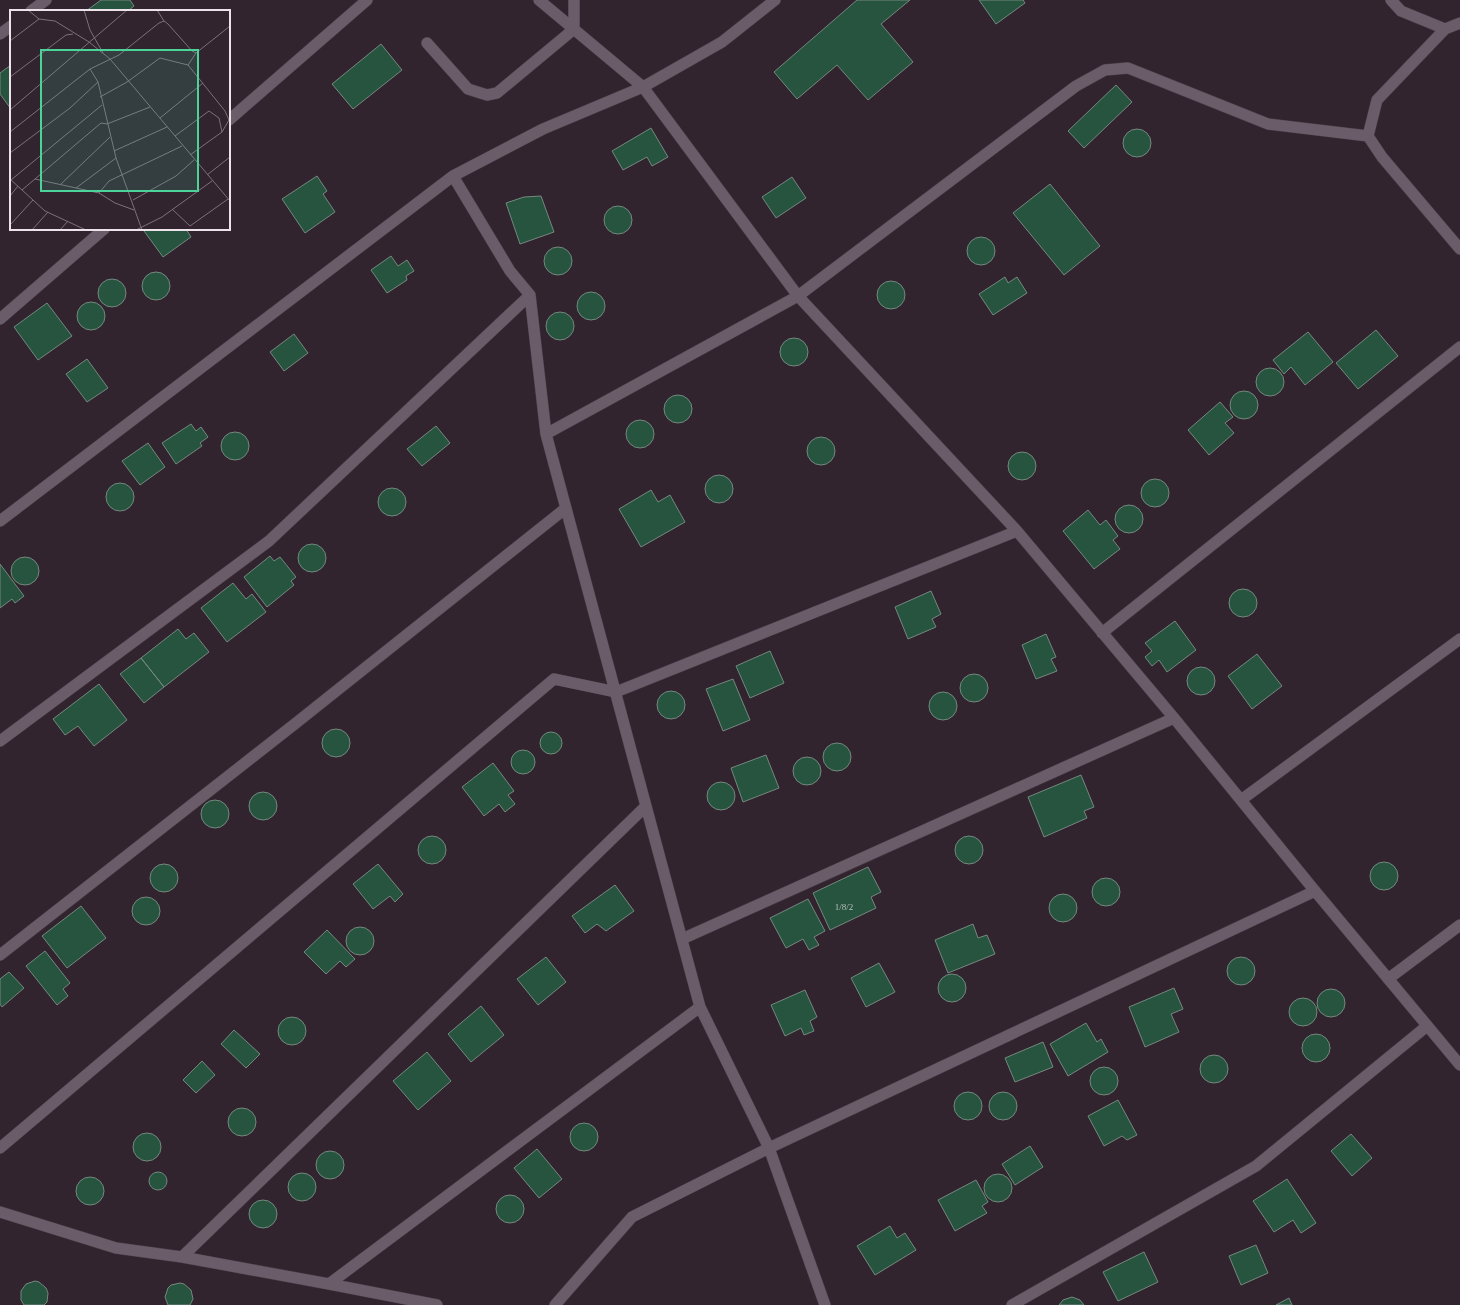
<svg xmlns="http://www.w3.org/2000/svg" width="1460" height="1305" font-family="Georgia,serif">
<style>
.building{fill:#26543f;stroke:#75887e}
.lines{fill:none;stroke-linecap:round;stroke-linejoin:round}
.service-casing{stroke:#4b404a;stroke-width:12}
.minor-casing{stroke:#4b404a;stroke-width:12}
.service{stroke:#6b5c69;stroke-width:11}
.minor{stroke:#6b5c69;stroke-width:11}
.labels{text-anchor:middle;stroke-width:4;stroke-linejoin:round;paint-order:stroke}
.number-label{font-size:9px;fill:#babfc0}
.inset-road{fill:none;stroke:#7c707a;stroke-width:1}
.view{fill:#4cd39a;fill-opacity:0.15;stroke:#4cd39a;stroke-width:2}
.inset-edge{fill:none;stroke:#ece3eb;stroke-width:2}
</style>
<rect width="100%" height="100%" fill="#31242f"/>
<!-- building -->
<path class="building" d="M101,0H130L134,6L128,11H86Z
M857,0H910L881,24L913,62L868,100L837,65L797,99L774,72Z
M979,0H1023L1025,3L996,24Z
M381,44L402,70L353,109L332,84Z
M11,65V109L0,94V73Z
M1116,85L1132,102L1084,148L1068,131Z
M651,128L668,157L652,166L647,157L623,170L612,151Z
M1123 143a14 14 0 1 1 28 0a14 14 0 1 1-28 0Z
M317,176L327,191L323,194L335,212L305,233L282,199Z
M792,177L806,198L776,218L762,197Z
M1050,184L1100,246L1064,275L1013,213Z
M541,196L554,232L520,244L506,203L524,197Z
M604 220a14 14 0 1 1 28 0a14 14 0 1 1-28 0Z
M147,229H186L191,237L163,257L144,231Z
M967 251a14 14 0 1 1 28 0a14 14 0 1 1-28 0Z
M544 261a14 14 0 1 1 28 0a14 14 0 1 1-28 0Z
M391,256L398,266L407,260L414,271L406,276L407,280L387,293L371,270Z
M142 286a14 14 0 1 1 28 0a14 14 0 1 1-28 0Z
M1005,277L1008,283L1017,277L1027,293L993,315L979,294Z
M98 293a14 14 0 1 1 28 0a14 14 0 1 1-28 0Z
M877 295a14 14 0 1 1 28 0a14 14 0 1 1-28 0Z
M577 306a14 14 0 1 1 28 0a14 14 0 1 1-28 0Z
M77 316a14 14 0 1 1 28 0a14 14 0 1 1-28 0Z
M47,303L72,336L38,360L14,327Z
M546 326a14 14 0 1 1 28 0a14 14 0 1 1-28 0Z
M1376,330L1398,356L1358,389L1336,363Z
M1308,332L1333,362L1305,385L1291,367L1284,374L1273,360Z
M294,334L308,353L284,371L270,352Z
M780 352a14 14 0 1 1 28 0a14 14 0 1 1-28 0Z
M87,359L108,388L87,402L66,374Z
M1256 382a14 14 0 1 1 28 0a14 14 0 1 1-28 0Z
M1230 405a14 14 0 1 1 28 0a14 14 0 1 1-28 0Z
M664 409a14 14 0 1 1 28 0a14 14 0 1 1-28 0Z
M1220,402L1233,417L1225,423L1234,433L1209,455L1188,430Z
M626 434a14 14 0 1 1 28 0a14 14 0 1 1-28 0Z
M191,424L196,431L201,427L208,437L200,443L202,446L176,464L162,443Z
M436,426L450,443L422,466L407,449Z
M221 446a14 14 0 1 1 28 0a14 14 0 1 1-28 0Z
M807 451a14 14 0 1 1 28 0a14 14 0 1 1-28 0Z
M148,443L165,467L140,485L122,461Z
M1008 466a14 14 0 1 1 28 0a14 14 0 1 1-28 0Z
M705 489a14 14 0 1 1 28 0a14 14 0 1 1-28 0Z
M1141 493a14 14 0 1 1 28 0a14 14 0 1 1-28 0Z
M106 497a14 14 0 1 1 28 0a14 14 0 1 1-28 0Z
M378 502a14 14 0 1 1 28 0a14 14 0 1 1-28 0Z
M651,490L658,502L670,495L685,522L641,547L619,509Z
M1115 519a14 14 0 1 1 28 0a14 14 0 1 1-28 0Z
M1088,510L1100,525L1106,520L1118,536L1113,540L1120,549L1094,569L1063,531Z
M298 558a14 14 0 1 1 28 0a14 14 0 1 1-28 0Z
M270,556L274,561L280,557L296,577L291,581L294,585L267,607L244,577Z
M11 571a14 14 0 1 1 28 0a14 14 0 1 1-28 0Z
M0,564L24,596L15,603L12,599L0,608Z
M233,583L246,599L252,594L266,612L227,642L201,608Z
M1229 603a14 14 0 1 1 28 0a14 14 0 1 1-28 0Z
M931,591L941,614L932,619L936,627L908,639L895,607Z
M1175,621L1196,650L1167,672L1159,660L1152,666L1145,657L1152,651L1145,643Z
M178,629L186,639L194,633L209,652L164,687L141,658Z
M1046,634L1056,657L1051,659L1057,671L1036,679L1022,645Z
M770,651L784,683L750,698L736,666Z
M1257,654L1282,686L1252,709L1228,676Z
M141,658L164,687L144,703L120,674Z
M1187 681a14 14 0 1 1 28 0a14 14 0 1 1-28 0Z
M960 688a14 14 0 1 1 28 0a14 14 0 1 1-28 0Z
M733,679L750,720L723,731L706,689Z
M99,684L127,720L94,746L78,726L65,735L53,719Z
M657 705a14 14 0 1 1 28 0a14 14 0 1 1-28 0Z
M929 706a14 14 0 1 1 28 0a14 14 0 1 1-28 0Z
M322 743a14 14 0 1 1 28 0a14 14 0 1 1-28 0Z
M540 743a11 11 0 1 1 22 0a11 11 0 1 1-22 0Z
M823 757a14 14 0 1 1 28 0a14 14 0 1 1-28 0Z
M511 762a12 12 0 1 1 24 0a12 12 0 1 1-24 0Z
M766,755L779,788L743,802L731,768Z
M793 771a14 14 0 1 1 28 0a14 14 0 1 1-28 0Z
M493,763L514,791L508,795L515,804L505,812L499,804L484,816L462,787Z
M1081,775L1094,807L1084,811L1087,818L1044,837L1028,797Z
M707 796a14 14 0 1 1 28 0a14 14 0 1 1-28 0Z
M249 806a14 14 0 1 1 28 0a14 14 0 1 1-28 0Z
M201 814a14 14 0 1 1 28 0a14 14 0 1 1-28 0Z
M418 850a14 14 0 1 1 28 0a14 14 0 1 1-28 0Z
M955 850a14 14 0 1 1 28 0a14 14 0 1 1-28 0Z
M1370 876a14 14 0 1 1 28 0a14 14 0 1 1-28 0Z
M378,864L403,894L395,902L390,896L373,909L353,884Z
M150 878a14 14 0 1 1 28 0a14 14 0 1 1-28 0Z
M868,867L881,892L871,897L876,908L830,930L813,893Z
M1092 892a14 14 0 1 1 28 0a14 14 0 1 1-28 0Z
M615,885L634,911L606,931L597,924L585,933L572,916Z
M1049 908a14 14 0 1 1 28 0a14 14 0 1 1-28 0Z
M132 911a14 14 0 1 1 28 0a14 14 0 1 1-28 0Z
M808,899L825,931L814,937L819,945L809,950L803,939L786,948L770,918Z
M81,906L106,938L67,968L42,936Z
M973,924L978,938L987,935L995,954L948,973L935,940Z
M346 941a14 14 0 1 1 28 0a14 14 0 1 1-28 0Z
M327,930L355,959L346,967L340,961L326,974L304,952Z
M45,951L70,983L63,989L68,996L57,1005L26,966Z
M546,957L566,982L538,1005L517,979Z
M1227 971a14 14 0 1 1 28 0a14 14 0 1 1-28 0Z
M879,963L895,992L866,1007L851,978Z
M9,972L24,988L2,1007L0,1004V979Z
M938 988a14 14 0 1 1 28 0a14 14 0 1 1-28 0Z
M1174,988L1183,1009L1171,1014L1179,1032L1145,1047L1129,1007Z
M1317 1003a14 14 0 1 1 28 0a14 14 0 1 1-28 0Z
M805,990L817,1017L810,1021L814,1031L804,1035L801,1028L785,1036L771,1005Z
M1289 1012a14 14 0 1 1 28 0a14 14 0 1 1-28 0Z
M481,1006L504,1035L471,1062L448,1034Z
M278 1031a14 14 0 1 1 28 0a14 14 0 1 1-28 0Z
M1086,1023L1097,1042L1101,1039L1108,1052L1068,1076L1050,1044Z
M234,1030L260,1054L246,1068L221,1044Z
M1302 1048a14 14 0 1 1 28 0a14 14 0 1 1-28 0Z
M1043,1042L1053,1067L1015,1082L1005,1058Z
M427,1052L451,1081L418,1110L393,1081Z
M1200 1069a14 14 0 1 1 28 0a14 14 0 1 1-28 0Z
M202,1061L215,1075L196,1093L183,1080Z
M1090 1081a14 14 0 1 1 28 0a14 14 0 1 1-28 0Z
M954 1106a14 14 0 1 1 28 0a14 14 0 1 1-28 0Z
M989 1106a14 14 0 1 1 28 0a14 14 0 1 1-28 0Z
M1118,1100L1137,1135L1127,1140L1122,1136L1104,1146L1088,1116Z
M228 1122a14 14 0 1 1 28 0a14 14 0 1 1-28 0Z
M570 1137a14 14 0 1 1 28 0a14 14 0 1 1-28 0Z
M133 1147a14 14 0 1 1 28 0a14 14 0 1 1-28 0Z
M1351,1134L1372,1158L1352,1176L1331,1151Z
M1030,1146L1043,1167L1015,1185L1002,1164Z
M537,1149L562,1179L539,1198L514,1168Z
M316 1165a14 14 0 1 1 28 0a14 14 0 1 1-28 0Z
M149 1181a9 9 0 1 1 18 0a9 9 0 1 1-18 0Z
M288 1187a14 14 0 1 1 28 0a14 14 0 1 1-28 0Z
M984 1188a14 14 0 1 1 28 0a14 14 0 1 1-28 0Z
M76 1191a14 14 0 1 1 28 0a14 14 0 1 1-28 0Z
M1287,1179L1316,1223L1301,1233L1293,1220L1274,1232L1253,1201Z
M976,1180L988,1202L982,1206L987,1213L955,1231L938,1200Z
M496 1209a14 14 0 1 1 28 0a14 14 0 1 1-28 0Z
M249 1214a14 14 0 1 1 28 0a14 14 0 1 1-28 0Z
M890,1226L897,1238L905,1233L916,1250L875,1275L857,1246Z
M1256,1245L1268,1273L1241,1285L1229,1256Z
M1144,1252L1158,1282L1118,1301L1103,1272Z
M35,1281L39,1282L46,1288L48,1293L47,1302L44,1305H24L21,1300V1291L26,1284Z
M180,1283L184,1284L191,1290L193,1299L190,1305H168L165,1297L168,1288L171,1285Z
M1072,1297L1080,1300L1084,1305H1059L1063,1300Z
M1289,1298L1292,1305H1276Z"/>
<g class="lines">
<!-- service casing -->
<g class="service-casing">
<path id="service" d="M427,43L468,89L487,95L497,93L574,29"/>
</g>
<!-- minor casing -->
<g class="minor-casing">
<path id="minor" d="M539,0L643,87L798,296L1017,531L1174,718L1315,891L1460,1065
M574,0V29
M1391,0L1401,11L1445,29L1460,23
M31,11L46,0
M1445,29L1377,100L1368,136L1382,157L1460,249
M0,34L11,26
M229,120L367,0
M453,176L510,271L530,295L546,434L700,1007L769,1148L825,1305
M0,319L104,229
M546,434L798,296L1076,86L1105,70L1128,68L1268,124L1368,136
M0,521L453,176L543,129L643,87L722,42L775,0
M1102,633L1460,347
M0,741L269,541L530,295
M1241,800L1460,639
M682,939L1174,718
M0,955L296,723L566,508
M1388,979L1460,925
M0,1148L554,679L616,692L1017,531
M0,1212L116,1248L182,1257L329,1284L437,1305
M182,1257L646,806
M329,1284L700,1007
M555,1305L632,1217L769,1148L1315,891
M1012,1305L1256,1166L1427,1026"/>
</g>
<!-- service -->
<use href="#service" class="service"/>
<!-- minor -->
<use href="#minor" class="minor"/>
</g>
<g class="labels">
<!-- number labels -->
<g class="number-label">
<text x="844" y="910">1/8/2</text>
</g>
</g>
<!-- overview -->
<g transform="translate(10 10)">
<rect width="220" height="220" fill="#31242f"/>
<path class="inset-road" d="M18,0L29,9L45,11L79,32L100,49L220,191M74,0L80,20L93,43M147,0L154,11M0,31L29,9M80,59L88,72L106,148L132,220M0,67L56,25L63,24M90,87L117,72L150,48L178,55M0,100L117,0M150,108L193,73M0,122L80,59L109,45L149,13L154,11L158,14L182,41L186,43L220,16M165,126L199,101L209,108L212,122M104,141L157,117M0,143L60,98L88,72M180,145L212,122L219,110L215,101L178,55L186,43M197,165L220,147M0,169L35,201L76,220M25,169L89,183L105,193L124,200M1,170L92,95M50,175L100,127M66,178L106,148M12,180L91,113L97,114L140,97M89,183L99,171L172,136M0,186L8,176M123,190L166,166L184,150M162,199L180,216L218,189M0,215L23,190M22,220L38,202M50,220L58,211M126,220L152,207L202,171"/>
<path class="view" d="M31,40H188V181H31Z"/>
<rect width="220" height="220" class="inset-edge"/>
</g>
</svg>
